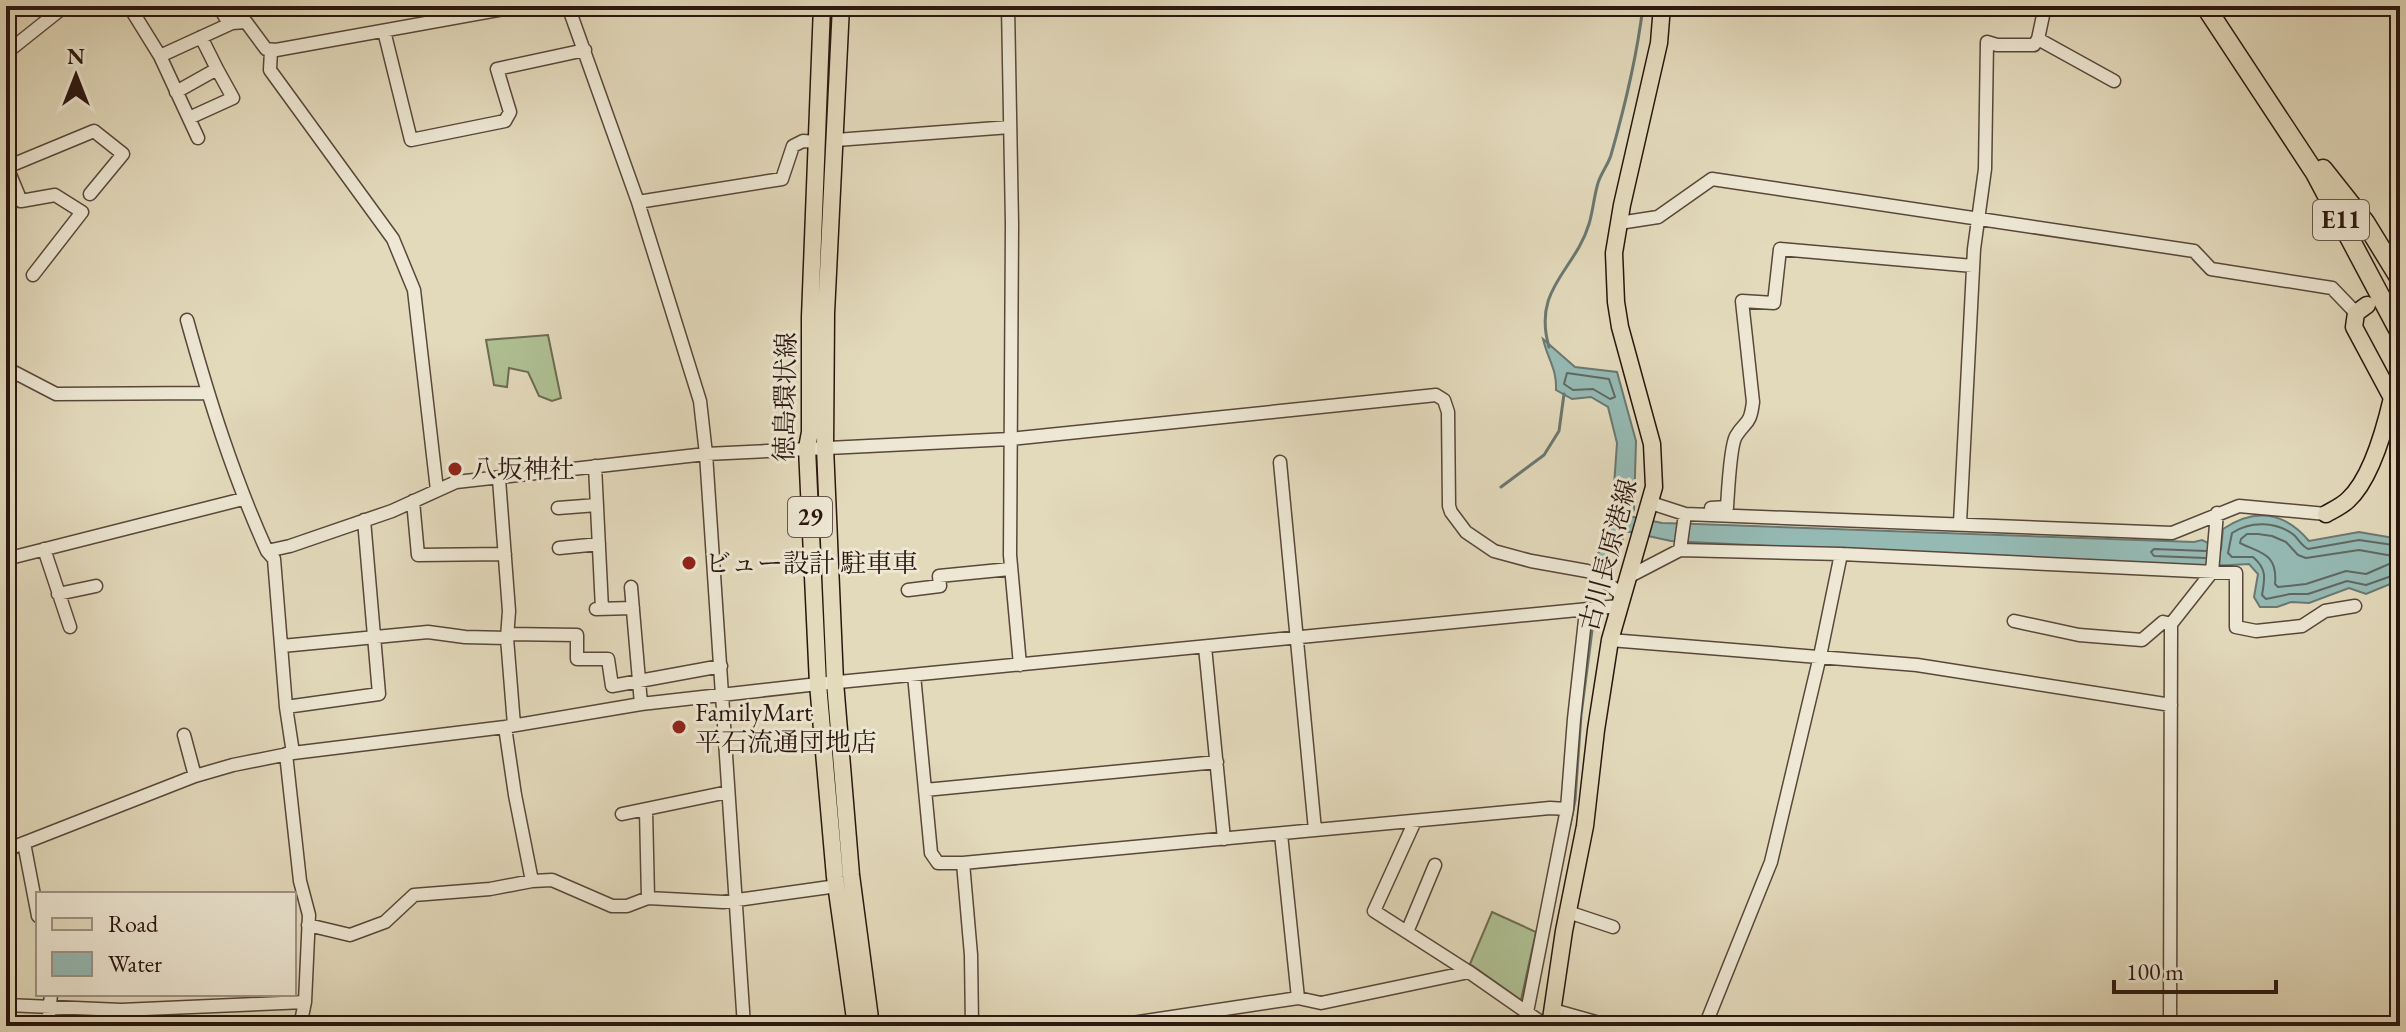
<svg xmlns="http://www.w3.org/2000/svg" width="2406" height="1032" font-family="'EB Garamond','Noto Serif JP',serif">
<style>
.green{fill:#afc194;stroke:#6c6c52;stroke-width:2}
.water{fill:#95bab4;stroke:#6a7872;stroke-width:2}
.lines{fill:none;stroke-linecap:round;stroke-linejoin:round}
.shore{stroke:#606862;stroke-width:2}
.stream{stroke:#6a7872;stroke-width:3}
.minor-casing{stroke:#58473a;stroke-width:15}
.major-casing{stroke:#2a160f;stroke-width:19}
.highway-casing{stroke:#2a160f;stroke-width:21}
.minor{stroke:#ede7d3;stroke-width:12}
.major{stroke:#e3dabc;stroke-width:16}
.highway{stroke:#e3dabc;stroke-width:18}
.poi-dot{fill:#8f2418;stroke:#ede7d3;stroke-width:3}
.labels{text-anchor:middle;stroke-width:6;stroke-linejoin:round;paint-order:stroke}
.shield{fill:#ede7d3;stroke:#64554a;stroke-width:2}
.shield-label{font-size:24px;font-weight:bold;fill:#2a160f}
.street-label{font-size:26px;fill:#2a160f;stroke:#ede7d3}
.poi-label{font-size:26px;fill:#2a160f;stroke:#ede7d3;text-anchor:start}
</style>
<rect width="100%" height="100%" fill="#e3dabc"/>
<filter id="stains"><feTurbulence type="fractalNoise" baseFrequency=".0025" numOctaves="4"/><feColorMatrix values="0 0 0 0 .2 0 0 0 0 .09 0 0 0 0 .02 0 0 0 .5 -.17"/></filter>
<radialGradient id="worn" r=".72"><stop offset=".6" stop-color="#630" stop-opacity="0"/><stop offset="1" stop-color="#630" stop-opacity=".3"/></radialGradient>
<!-- green -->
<path class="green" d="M548,335L561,398L552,401L539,396L528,372L509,368L507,387L494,385L486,340Z
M1492,912L1536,932L1521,1000L1470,964Z"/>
<!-- water -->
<path class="water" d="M1543,339L1575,367L1617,372L1636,441L1634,510L1629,516L1662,523L1696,524L2194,542L2202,540L2221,549L2223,529C2254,508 2284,511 2309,541L2359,532L2400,539V580L2366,594L2349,588L2309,603L2291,602L2277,607H2260L2254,597L2258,574L2249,564L2195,567L1671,541L1625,531L1620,549L1609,551L1602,569L1593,562L1609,535L1605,522L1612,514L1617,443L1608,407L1591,397L1572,399L1556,390C1557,369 1548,360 1543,339Z"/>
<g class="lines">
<!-- shore -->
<path class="shore" d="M1567,373L1609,379L1615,397L1610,399L1593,389L1573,390L1564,384Z
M2258,534L2272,536L2286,542L2298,555L2306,558L2359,550L2393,556L2396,561L2366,574L2346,571L2306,584L2278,587L2275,584C2278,553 2260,553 2240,543L2241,539L2247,534Z
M2400,546L2359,540L2308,549C2301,545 2299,540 2294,535C2276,521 2250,521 2232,533L2228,553L2232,557H2253C2267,569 2265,578 2262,595L2266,599L2290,594H2308L2347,581L2366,585L2400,573
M2205,558L2154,556L2151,552L2154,549L2206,551"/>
<!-- stream -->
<path class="stream" d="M1549,347C1532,288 1575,271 1589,224C1593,211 1594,196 1598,183C1601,173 1608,165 1611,155C1625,106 1637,56 1643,6
M1501,487L1544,455L1559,431L1564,394
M1570,825L1575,800L1581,715L1592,630"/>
<!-- minor casing -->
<g class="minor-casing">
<path id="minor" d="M129,6L160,56L232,23L246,22L266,49L276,50L520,6
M219,6L229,24
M1008,6L1012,224L1010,555L1020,665
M384,31L411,140L505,121L510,112L497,69L585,50
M201,37L217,69
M2038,39L2114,81
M271,50L270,70L393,239L414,290L437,490
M6,53L65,6
M160,56L198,138
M176,92L217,69L233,98L189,118
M836,140L1010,127
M6,165L21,201L55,195L82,212L33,275
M7,167L94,131L123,154L90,194
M638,202L782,179L793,146L803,141L817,142
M1619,223L1658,217L1712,179L2194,251L2211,269L2332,288L2356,313
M187,320C209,399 233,476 267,551L290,546L392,511L456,482L706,454L700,401L638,202L568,6
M6,368L56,394L207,393
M1280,462L1315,830
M595,466L602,609
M413,501L418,555L505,554
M1651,503L1685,514L2172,533L2239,506L2326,514
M558,508L597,505
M1711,508L1727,507C1728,493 1730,446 1736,436C1746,420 1750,426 1753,402L1742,301L1774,303L1780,249L1973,266
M1960,523L1974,249L1985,169L1987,42L1997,45H2034L2038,39L2045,6
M559,548L599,544
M44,549L70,627
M1680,550L1685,514
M267,551L274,559L286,707L293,753
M6,559L243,499
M1630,576L1680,550L1841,554L2236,573V627L2256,631L2302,626L2325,611L2355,606
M631,587L641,704
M908,590L940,586L939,576L1010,569
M58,594L96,586
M596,609L633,608
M2014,621L2079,635L2142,640L2163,622L2171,624
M508,634L577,635V659H608L612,686L721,666
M507,638L514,725
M1610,640L1917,665L2171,705
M282,646L428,632L465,637L507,638L509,611L499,479
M1205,647L1224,839
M914,675L931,853L938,863H963L1550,808L1567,809
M286,707L379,694L364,520
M505,727L515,795L532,881L552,880L612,906H627L648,898L723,902L837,886
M184,735L195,776
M286,754L300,881L309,915L305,1002L300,1026
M925,790L1217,762
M646,810L648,898
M622,814L728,792
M1415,821L1374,911L1469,972
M1281,834L1298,998
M24,843L38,916
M6,850L195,776L233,765L293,753L505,727L641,704L818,684L1619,606
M963,863L971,955L972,1026
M1568,912L1613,927
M308,925L350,935L385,922L414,895L490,889L532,881
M1407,932L1435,865
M6,1005L121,1010L305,1002
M1553,1010L1610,1026
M1527,1012L1567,809L1574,719L1586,611
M48,1026L51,994
M744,1026L706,454L1010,439L1436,395L1444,400L1448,412L1449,506L1451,512L1466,532L1494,551L1531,561L1587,571L1596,574L1623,596
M1112,1026L1298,998L1321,1003L1469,972L1542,1023L1551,1025
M1705,1026L1771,862L1820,656L1841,554
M2170,1026L2171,624L2212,572L2217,513"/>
</g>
<!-- major casing -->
<g class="major-casing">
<path id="major" d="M822,6L810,317V432L807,448L818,684L835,877L856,1026
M841,6L826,313L825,447L835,682L851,875L871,1026
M2326,514C2333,510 2342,506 2348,500C2371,479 2385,428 2392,398L2354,327L2356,313L2367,305
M1550,1026L1564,931L1585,826L1596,730L1610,640L1654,487L1652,444L1620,327L1616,302L1614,253L1622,205L1659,43L1662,6"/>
</g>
<!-- highway casing -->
<g class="highway-casing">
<path id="highway" d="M2205,6L2315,173L2400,333
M2323,169L2365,222L2400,279"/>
</g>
<!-- minor -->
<use href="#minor" class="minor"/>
<!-- major -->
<use href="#major" class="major"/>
<!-- highway -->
<use href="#highway" class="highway"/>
</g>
<!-- markers -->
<g class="poi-dot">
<circle cx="455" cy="469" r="8"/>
<circle cx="689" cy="563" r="8"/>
<circle cx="679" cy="727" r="8"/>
</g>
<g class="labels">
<!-- shield labels -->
<g class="shield">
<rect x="2313" y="200" width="56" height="40" rx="6"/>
<rect x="788" y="497" width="44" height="40" rx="6"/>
</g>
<g class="shield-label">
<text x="2341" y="228">E11</text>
<text x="810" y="525">29</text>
</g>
<!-- street labels -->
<g class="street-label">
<text transform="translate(785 397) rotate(-89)" y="9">徳島環状線</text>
<text transform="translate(1608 555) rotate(-75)" y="9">古川長原港線</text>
</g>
<!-- poi labels -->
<g class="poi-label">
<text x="471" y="478">八坂神社</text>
<text x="705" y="572">ビュー設計 駐車車</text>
<text x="695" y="721">FamilyMart<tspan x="695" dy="30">平石流通団地店</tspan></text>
</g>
</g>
<!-- margin -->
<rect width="2406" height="1032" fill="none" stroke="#e3dabc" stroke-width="32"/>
<rect x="8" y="8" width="2390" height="1016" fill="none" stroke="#2a160f" stroke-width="4"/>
<rect x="16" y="16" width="2374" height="1000" fill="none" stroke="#2a160f" stroke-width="2"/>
<!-- legend -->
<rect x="36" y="892" width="260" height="104" fill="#ede7d3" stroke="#9f9385" stroke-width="2"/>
<rect x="52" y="918" width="40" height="12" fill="#e3dabc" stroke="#9f9385" stroke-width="2"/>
<text x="108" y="932" font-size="24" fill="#2a160f">Road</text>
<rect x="52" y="952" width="40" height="24" fill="#95bab4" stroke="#9f9385" stroke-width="2"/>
<text x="108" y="972" font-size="24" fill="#2a160f">Water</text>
<!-- north arrow -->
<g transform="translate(76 76)" stroke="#ede7d3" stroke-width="6" paint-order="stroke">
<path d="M0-6L14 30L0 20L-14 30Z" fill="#2a160f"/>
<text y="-12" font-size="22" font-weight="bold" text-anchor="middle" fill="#2a160f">N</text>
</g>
<!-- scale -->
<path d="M2114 980v12h162v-12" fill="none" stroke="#2a160f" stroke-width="4"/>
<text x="2126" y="980" font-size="24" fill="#2a160f" stroke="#ede7d3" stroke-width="6" paint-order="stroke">100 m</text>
<rect width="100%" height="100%" filter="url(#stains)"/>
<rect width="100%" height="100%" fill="url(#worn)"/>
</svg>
